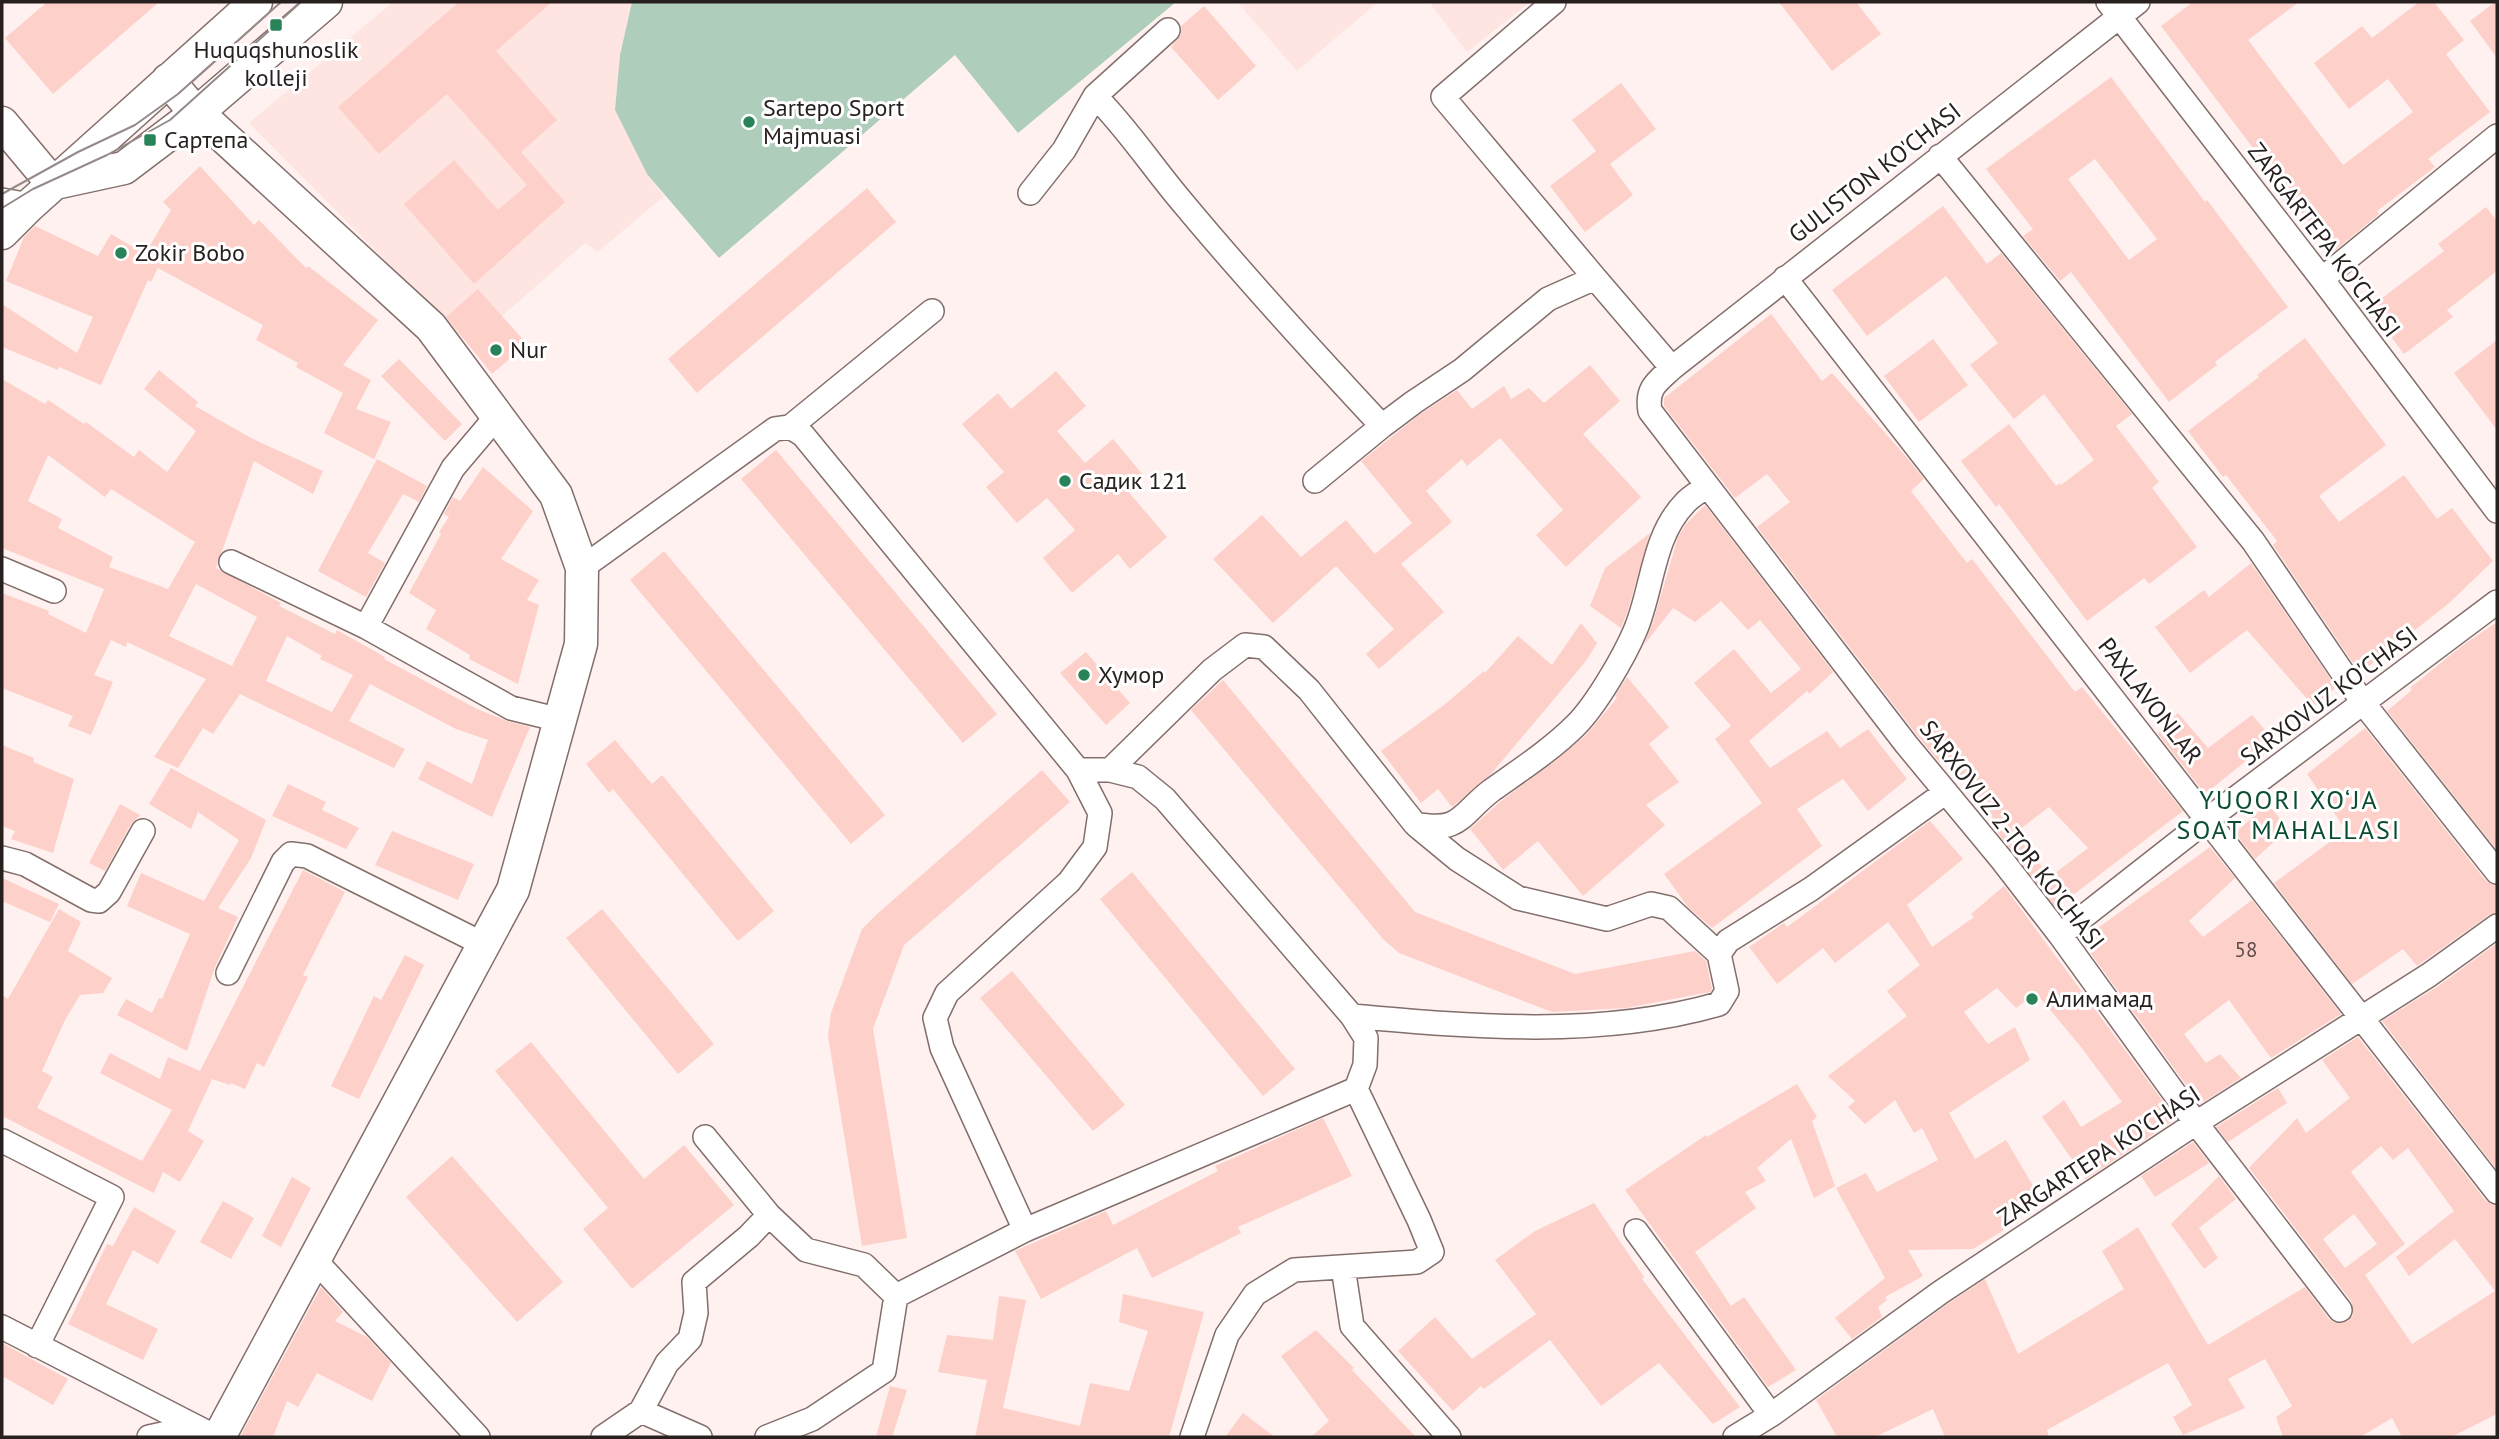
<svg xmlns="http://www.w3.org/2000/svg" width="2499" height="1439" font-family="'PT Sans',sans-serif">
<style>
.built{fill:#fee5e1}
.green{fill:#afcdbb}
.building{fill:#fed0ca;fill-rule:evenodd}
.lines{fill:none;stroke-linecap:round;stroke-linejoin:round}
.street-casing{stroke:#826e6b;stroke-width:26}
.secondary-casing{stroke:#826e6b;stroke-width:35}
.street{stroke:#fff;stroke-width:23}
.secondary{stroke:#fff;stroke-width:32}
.tram{stroke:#958a89;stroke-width:2}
.poi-dot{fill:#298359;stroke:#fff;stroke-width:2.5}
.labels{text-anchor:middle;stroke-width:6;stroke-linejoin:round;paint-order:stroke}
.number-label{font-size:21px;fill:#5e4c4a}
.poi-label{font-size:24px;fill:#28201f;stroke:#fff;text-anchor:start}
.street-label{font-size:24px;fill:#28201f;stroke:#fff}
.neighbourhood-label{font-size:26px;letter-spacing:2px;fill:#0c4d31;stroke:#fff}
</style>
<rect width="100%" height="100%" fill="#fff1ef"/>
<!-- built -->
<path class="built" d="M393,2H632L620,55L615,110L647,174L664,196L598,252L585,243L469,345L249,123Z
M1237,2H1378L1297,71Z
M1429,2H1530L1467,52Z"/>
<!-- green -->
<path class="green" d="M632,2H1176L1018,133L955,55L719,258L647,174L615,110L620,55Z"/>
<!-- building -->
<path class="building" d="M47,2H159L53,94L5,38Z
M459,2H552L496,51L557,120L521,152L565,202L474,284L404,204L454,160L498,210L527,185L447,94L379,154L338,107Z
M1779,2H1856L1881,34L1832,71Z
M2193,2H2299L2248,40L2343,165L2413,112L2388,79L2349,109L2314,63L2362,26L2372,38L2419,2H2434L2464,40L2446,54L2490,112L2428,159L2435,167L2377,211L2379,214L2332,253L2161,26Z
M2495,2H2497V58L2470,21Z
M1204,6L1256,66L1218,100L1171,47L1181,35V26Z
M2111,77L2205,202L2207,200L2288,307L2215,362L2217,365L2169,402L2071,272L2060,281L2023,236L2033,229L1986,169ZM2095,159L2157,239L2129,260L2068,179Z
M1621,83L1656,129L1610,164L1633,195L1585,232L1550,186L1596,151L1572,120Z
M200,166L254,225L259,220L306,268L308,266L378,320L343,365L371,380L356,409L391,422L374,459L324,433L343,393L296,367L298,363L256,340L263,325L158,268L151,282L148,280L101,385L59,367L58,370L2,347V304L77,353L93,317L6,281L24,237L35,226L98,256L111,234L145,254L171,210L163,202Z
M867,188L896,222L697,393L668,359Z
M1943,206L1987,264L2001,253L2132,414L2116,426L2159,482L2152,488L2197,547L2149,584L2144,578L2087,621L1999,504L1996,507L1961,461L2009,424L2056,486L2060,483L2061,485L2094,460L2044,394L2014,419L1970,365L1998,343L1946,276L1867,336L1832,290Z
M2486,207L2497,221V271L2447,310L2453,317L2404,354L2369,308L2444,251L2438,244Z
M478,289L527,344L492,374L446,317Z
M1771,314L1822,381L1832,373L1909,460L1924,479L1911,491L1967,563L1972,559L2075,692L2082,687L2183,811L2056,908L1994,828L1998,825L1947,758L1939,762L1917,735L1757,527L1790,502L1767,474L1735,498L1664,406V398ZM2049,807L2088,848L2050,877L2015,833Z
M2305,338L2386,445L2319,496L2339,522L2404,475L2437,519L2452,508L2493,561L2448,604L2364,670L2361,666L2357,669L2273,545L2277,541L2226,475L2223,477L2188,431L2259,377L2257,375Z
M1933,339L1968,385L1919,422L1884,376Z
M2497,340V430L2454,373Z
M399,359L462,424L445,441L381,376Z
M1590,365L1620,401L1583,434L1641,497L1566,567L1536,535L1563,510L1500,438L1467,466L1462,459L1426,491L1452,522L1401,564L1444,612L1379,669L1366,654L1394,629L1336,566L1273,623L1213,559L1262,515L1301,557L1346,520L1375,554L1412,523L1361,461L1422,413L1457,390L1472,409L1504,386L1511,399L1529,388L1544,403Z
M159,370L198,402L195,406L251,438L323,471L313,494L254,461L216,568L281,603L279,606L335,634L337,630L385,657L384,659L477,709L507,721L530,727L492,817L418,779L427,761L472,784L488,740L456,729L370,684L349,721L405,749L394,768L240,694L213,734L203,728L178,768L154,757L206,679L127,642L126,647L111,640L94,675L113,682L91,735L68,726L73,716L2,688V593L49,611L48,614L86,633L104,589L2,548V379L45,404L48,400L84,424L86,422L134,457L139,450L167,472L196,431L144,389ZM48,455L105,497L111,489L195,542L168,589L109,567L113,557L58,528L62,519L28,501ZM196,584L257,617L232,666L169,636ZM287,636L322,656L320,659L353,675L332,712L266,681Z
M1056,371L1086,406L1057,431L1085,463L1113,439L1143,475L1126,489L1167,537L1130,569L1118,554L1072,593L1043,558L1075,530L1047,498L1017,523L986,487L1004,472L962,424L998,393L1011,409Z
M776,450L997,714L963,743L741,479Z
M377,459L427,486L419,502L403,494L368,553L385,563L366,597L318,571Z
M483,467L533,511L501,559L539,580L527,600L539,605L518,684L469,659L470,655L426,629L436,610L409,593L441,534L439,532L449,517L444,514L453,497L460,501Z
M1705,505L1833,672L1809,694L1807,691L1749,741L1770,768L1827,731L1840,748L1868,729L1907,779L1868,811L1843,779L1797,809L1822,846L1712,928L1688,907L1664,874L1762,803L1715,739L1731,726L1694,683L1734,649L1771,693L1801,669L1760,620L1748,630L1721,601L1695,622L1673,608L1644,645L1654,619L1678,537L1686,524Z
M1650,533L1628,610L1621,628L1590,606L1605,568Z
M664,551L885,815L851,844L630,580Z
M2251,563L2336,687L2314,707L2247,630L2190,673L2155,627L2204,590L2209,597Z
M2497,622V850L2387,711L2412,690L2410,688L2463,645Z
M1581,623L1597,643L1586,661L1491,774L1452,807L1438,789L1421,803L1381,751L1444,705L1484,671L1485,673L1518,636L1552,665Z
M1086,652L1130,703L1106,725L1060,673Z
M1627,677L1669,727L1649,744L1679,782L1646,805L1665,825L1583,896L1538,841L1503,870L1470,829L1501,801L1554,762L1586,735L1617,698L1615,696Z
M1223,680L1415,912L1575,974L1695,951L1706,961L1712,989L1710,992L1626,1008L1552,1012L1399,953L1383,939L1191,710Z
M2178,713L2208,748L2252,715L2273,739L2205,794L2158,734Z
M2365,728L2486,881L2497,886V912L2489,915L2417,966L2403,949L2352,984L2274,883L2346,830L2307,774Z
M615,740L652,784L662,775L774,911L738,941L613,789L609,793L586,764Z
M2,745L34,758L33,762L74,779L53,853L11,839L15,831L2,826Z
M171,768L266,820L251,858L218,908L238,917L215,967L187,1051L117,1015L126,999L152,1013L159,998L162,999L190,934L127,906L141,873L204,901L239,840L198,812L191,829L149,804Z
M1042,770L1070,802L904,945L873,1029L907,1238L862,1246L828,1036L831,1013L862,929L877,914Z
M288,784L326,802L322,810L359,828L346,849L272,816Z
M120,804L140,815L131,824L105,871L89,863Z
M2267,804L2289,828L2255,859L2235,833Z
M1930,821L1963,859L1907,905L1932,947L1974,917L1971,914L2004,886L2176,1119L2086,1179L2042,1117L2064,1100L2081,1127L2122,1102L2081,1047L2036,993L2016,1008L1997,988L1964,1012L1988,1044L2015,1027L2030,1060L1949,1113L1975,1159L2006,1140L2038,1194L2005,1213L2012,1225L1973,1249L1908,1250L1923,1276L1885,1297L1887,1300L1878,1307L1882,1317L1852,1339L1835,1318L1885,1278L1836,1188L1866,1173L1877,1192L1938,1160L1922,1128L1914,1133L1895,1100L1865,1124L1848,1107L1855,1101L1828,1076L1907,1016L1887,991L1920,965L1888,922L1835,963L1823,948L1777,984L1749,947L1784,923L1787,927Z
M392,831L474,864L458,900L375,865Z
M2210,847L2235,878L2189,921L2203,937L2252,900L2341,1014L2271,1058L2229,1000L2184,1034L2206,1063L2220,1054L2241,1078L2200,1104L2081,940Z
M303,870L345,892L303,975L308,977L264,1067L257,1063L245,1089L231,1083L230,1085L212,1079L188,1131L204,1141L180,1182L163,1172L154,1193L2,1116V995L8,999L59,909L81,922L68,951L112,978L103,993L80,995L65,1020L42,1071L53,1077L37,1108L142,1161L172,1110L100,1073L110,1053L160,1079L168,1057L200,1071Z
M1132,872L1295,1069L1263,1096L1100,899Z
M2,878L59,904L50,922L2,901Z
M602,909L714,1044L678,1074L566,938Z
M2497,943V1170L2382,1021L2437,987Z
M405,955L424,965L359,1099L331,1086L374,996L381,1000Z
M1012,971L1125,1105L1093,1131L980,998Z
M2358,1037L2486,1201L2497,1206V1414L2451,1437H2402L2392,1418L2360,1437H2283L2276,1417L2292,1406L2265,1359L2228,1379L2245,1408L2183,1435L2173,1417L2192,1405L2168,1363L2047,1430L2049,1437H1945L1933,1409L1875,1437H1837L1816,1400L1949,1303L1985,1279L2018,1354L2124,1289L2102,1251L2138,1227L2208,1345L2305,1287L2329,1319L2335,1323L2348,1321L2353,1315L2351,1301L2249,1168L2297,1118L2306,1133L2350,1098L2322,1060ZM2381,1146L2393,1160L2408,1148L2454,1211L2396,1257L2409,1276L2455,1239L2495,1291L2412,1344L2365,1275L2405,1244L2351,1172ZM2354,1214L2377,1244L2345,1268L2323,1239Z
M531,1042L644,1179L684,1145L734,1205L632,1289L583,1229L608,1208L495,1071Z
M1797,1084L1817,1117L1812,1121L1835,1186L1814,1198L1791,1139L1757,1168L1766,1181L1745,1192L1756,1208L1695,1252L1731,1306L1744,1297L1796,1370L1768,1387L1625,1190L1706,1135L1707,1137Z
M2278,1088L2287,1103L2228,1142L2216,1127Z
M1323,1118L1352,1176L1238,1227L1241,1233L1152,1278L1137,1248L1041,1299L1015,1251L1106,1211L1113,1225L1218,1171L1215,1166Z
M2193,1142L2209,1163L2155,1197L2141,1176Z
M452,1156L563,1282L517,1322L406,1197Z
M2219,1176L2236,1199L2199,1228L2218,1258L2204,1269L2171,1224Z
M292,1177L311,1188L281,1247L262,1236Z
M223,1201L254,1218L231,1259L200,1242Z
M1594,1203L1644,1277L1642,1279L1740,1407L1713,1424L1659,1363L1601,1406L1550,1340L1484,1389L1481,1386L1453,1411L1398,1351L1435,1317L1472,1359L1536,1314L1495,1260L1535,1231Z
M134,1207L176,1231L158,1264L133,1250L106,1304L158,1329L143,1360L68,1324L107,1244L113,1246Z
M321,1287L343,1312L335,1321L367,1337L391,1363L372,1401L317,1373L298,1407L287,1401L273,1437H240Z
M1123,1294L1204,1312L1169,1437H975L987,1380L938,1372L947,1335L993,1340L999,1296L1026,1300L1003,1408L1080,1426L1090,1383L1129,1391L1148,1331L1119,1322Z
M1316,1330L1354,1368L1352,1370L1416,1437H1311L1329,1421L1281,1356Z
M2,1343L68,1379L53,1405L2,1376Z
M890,1386L907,1390L892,1437H876Z
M1243,1413L1275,1437H1225Z"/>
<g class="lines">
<!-- street casing -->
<g class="street-casing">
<path id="street" d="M1554,2L1443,97L1595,278
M2108,2L2322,279L2497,511
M2138,2L1672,368C1657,382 1646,388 1650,411L1906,744L2002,860L2060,935L2196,1123L2340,1310
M1168,30L1095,96C1128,129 1153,168 1183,203C1247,280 1314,353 1382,426L1414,402L1462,370L1548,299L1595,278L1672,368
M1940,156L2253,541L2364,704L2497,872
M1030,193L1064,150L1095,96
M2,200L30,205
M1785,278L2497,1192
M2322,279L2497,136
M790,427L932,311
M1315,481L1382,426
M231,562L366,627L511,708L560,720
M582,568L775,429L790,427L803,435L1078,770H1110L1138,777L1165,799L1352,1016L1366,1038L1365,1065L1356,1089L1419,1220L1432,1252L1417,1262L1294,1270L1255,1294L1227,1335L1192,1437
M2,569L54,591
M366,627L453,468L497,416
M1110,770L1212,670L1245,645L1264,647L1309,690L1415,824C1462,833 1459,815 1492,790C1520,770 1551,750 1576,725C1596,705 1624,657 1635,631C1653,589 1652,537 1685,503C1690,497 1699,492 1706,487
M1417,826L1457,859L1518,898L1607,919L1651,904L1669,908L1719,954
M2,858L25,864L91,900L99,901L109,892L143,831
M2060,935L2208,819L2497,602
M228,973L283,862L291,854L307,856L483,944
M1352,1016C1472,1027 1601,1038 1719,1004L1727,991L1719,954L1728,941L1811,889L1946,792
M2,1143L3,1141L112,1197L37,1346
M769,1215L806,1250L864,1265L896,1296
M1025,1230L942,1048L935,1018L947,993L1069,882L1095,847L1100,813L1078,770
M1636,1231L1771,1415
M314,1259L478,1437
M1343,1267L1352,1326L1449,1437
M2,1327L216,1437
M641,1411L667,1363L690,1339L696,1313L694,1282L749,1236L769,1215L705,1137
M149,1437L194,1427
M603,1437L641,1411L700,1437
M767,1437L812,1419L884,1371L896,1296L1025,1230L1356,1089
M1735,1437L1771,1415L1941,1292L2196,1123L2429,975L2497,926"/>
</g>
<!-- secondary casing -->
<g class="secondary-casing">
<path id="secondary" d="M168,80L188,104L431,327L556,495L582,568L581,644L513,890L219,1437
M2,123L53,184
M55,183L124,168L198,112L326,2
M2,233L30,205L256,2"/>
</g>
<!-- street -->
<use href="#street" class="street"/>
<!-- secondary -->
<use href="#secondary" class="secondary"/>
<!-- tram -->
<path class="tram" d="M2,194L78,152L135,125L178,94L281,2
M2,208L33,189L107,155L170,120L301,2"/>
</g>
<!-- markers -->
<g class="poi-dot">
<rect x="269" y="18" width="14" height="14" rx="3.5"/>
<circle cx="749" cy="122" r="7"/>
<rect x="143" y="133" width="14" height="14" rx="3.5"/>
<circle cx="121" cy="253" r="7"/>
<circle cx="496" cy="350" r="7"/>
<circle cx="1065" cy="481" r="7"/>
<circle cx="1084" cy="675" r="7"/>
<circle cx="2032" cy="999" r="7"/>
</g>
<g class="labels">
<!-- number labels -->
<g class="number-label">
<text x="2246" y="957">58</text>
</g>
<!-- poi labels -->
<g class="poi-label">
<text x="276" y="58" text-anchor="middle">Huquqshunoslik<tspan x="276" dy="28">kolleji</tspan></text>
<text x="763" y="116">Sartepo Sport<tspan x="763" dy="28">Majmuasi</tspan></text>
<text x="164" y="148">Сартепа</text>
<text x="135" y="261">Zokir Bobo</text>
<text x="510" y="358">Nur</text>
<text x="1079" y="489">Садик 121</text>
<text x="1098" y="683">Хумор</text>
<text x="2046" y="1007">Алимамад</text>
</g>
<!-- street labels -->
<g class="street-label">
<text transform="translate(1875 173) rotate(-38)" y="8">GULISTON KO'CHASI</text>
<text transform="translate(2324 240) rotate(53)" y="8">ZARGARTEPA KO'CHASI</text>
<text transform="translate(2329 696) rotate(-37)" y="8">SARXOVUZ KO'CHASI</text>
<text transform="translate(2150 701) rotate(52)" y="8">PAXLAVONLAR</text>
<text transform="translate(2012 835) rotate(52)" y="8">SARXOVUZ 2-TOR KO'CHASI</text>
<text transform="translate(2099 1156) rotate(-33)" y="8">ZARGARTEPA KO'CHASI</text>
</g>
<!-- neighbourhood labels -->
<g class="neighbourhood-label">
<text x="2289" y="809">YUQORI XO‘JA<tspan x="2289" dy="30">SOAT MAHALLASI</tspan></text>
</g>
</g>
<!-- border -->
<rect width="2499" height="1439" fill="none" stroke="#28201f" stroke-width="7"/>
</svg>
